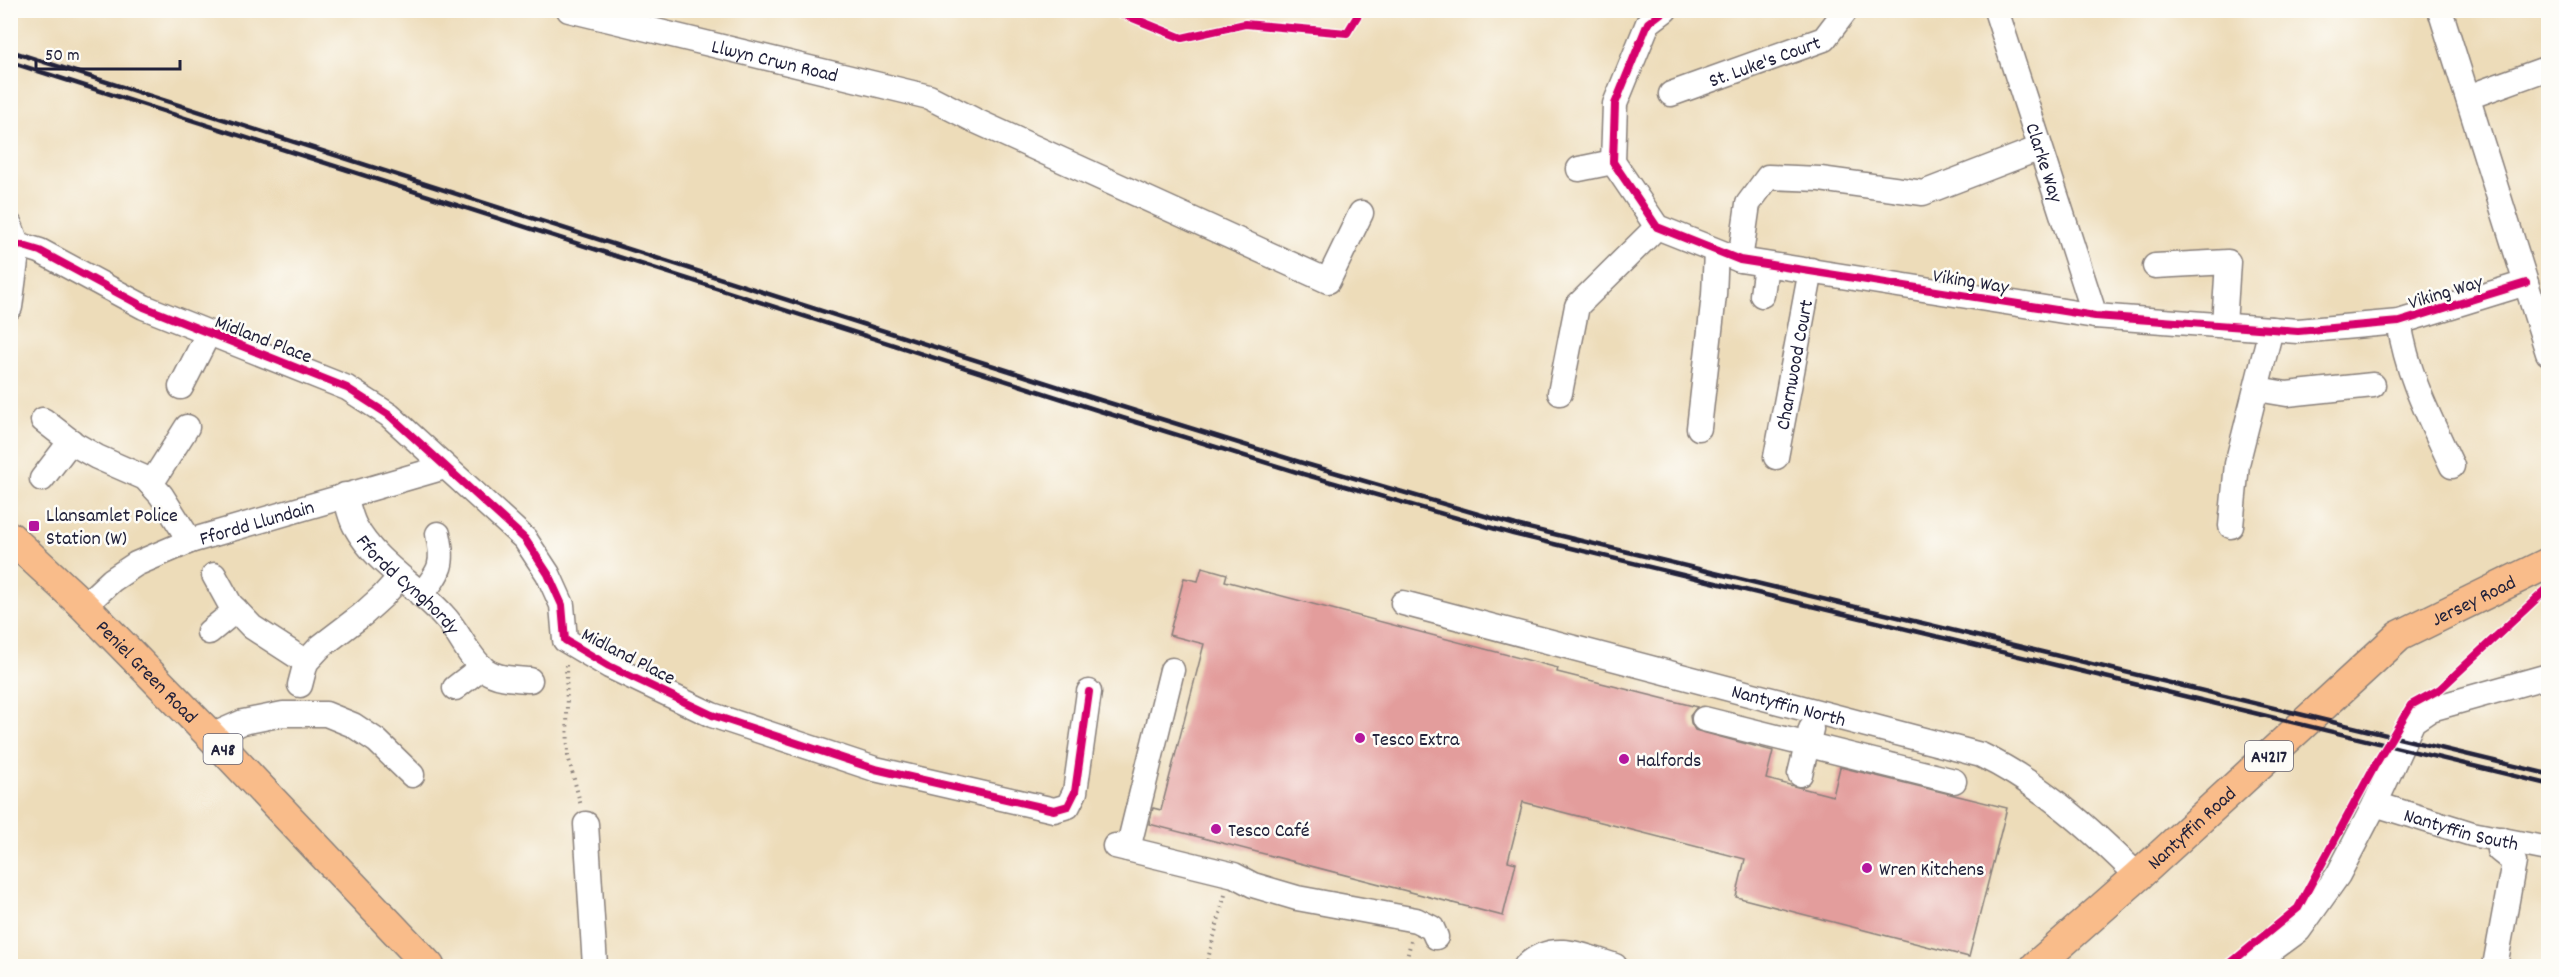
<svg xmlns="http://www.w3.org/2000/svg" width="2559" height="977" font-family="Dekko,sans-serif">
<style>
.building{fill:#e39d9c}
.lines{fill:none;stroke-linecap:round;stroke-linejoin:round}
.minor-casing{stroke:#887f7a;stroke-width:27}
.major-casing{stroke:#887f7a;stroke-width:33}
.path{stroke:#887f7a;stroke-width:4;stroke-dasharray:1.5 4.5;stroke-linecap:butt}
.minor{stroke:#fff;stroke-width:24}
.major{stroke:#f9bc8a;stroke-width:30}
.rail{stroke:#22223b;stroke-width:4.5}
.cycleway-casing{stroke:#fdfcf7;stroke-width:11}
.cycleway{stroke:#d6006c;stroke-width:8}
.poi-dot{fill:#b5179e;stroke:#fdfcf7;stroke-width:2}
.labels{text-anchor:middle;stroke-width:5;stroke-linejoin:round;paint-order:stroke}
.shield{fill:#fdfcf7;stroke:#646373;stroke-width:1.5}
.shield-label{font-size:18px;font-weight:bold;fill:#22223b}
.street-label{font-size:20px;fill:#22223b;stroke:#fdfcf7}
.poi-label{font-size:20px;fill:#22223b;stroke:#fdfcf7;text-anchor:start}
</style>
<rect width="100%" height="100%" fill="#fdfcf7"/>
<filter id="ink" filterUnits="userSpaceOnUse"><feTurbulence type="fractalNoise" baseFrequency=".0167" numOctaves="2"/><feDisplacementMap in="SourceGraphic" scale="12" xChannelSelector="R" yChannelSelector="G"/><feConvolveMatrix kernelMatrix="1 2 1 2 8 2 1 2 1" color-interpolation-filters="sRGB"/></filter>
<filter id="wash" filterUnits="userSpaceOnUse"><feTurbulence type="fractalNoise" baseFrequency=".008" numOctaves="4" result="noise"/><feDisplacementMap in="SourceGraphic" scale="24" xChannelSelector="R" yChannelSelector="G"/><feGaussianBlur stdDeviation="1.35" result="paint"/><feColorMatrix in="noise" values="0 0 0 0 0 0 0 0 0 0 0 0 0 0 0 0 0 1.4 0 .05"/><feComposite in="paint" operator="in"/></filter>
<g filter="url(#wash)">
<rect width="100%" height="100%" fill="#eddcb9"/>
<g id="blocks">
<!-- building -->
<path class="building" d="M1202,567L1227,574L1225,581L1558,668L1557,672L1697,707L1690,716L1691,723L1695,730L1773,751L1766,779L1833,796L1840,767L2007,808L1969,957L1736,897L1745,859L1523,802L1508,861L1516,863L1503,916L1149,824L1153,808L1161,810L1204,644L1169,635L1184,578L1198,581Z"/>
</g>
</g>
<g filter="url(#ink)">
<use href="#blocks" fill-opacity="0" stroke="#887f7a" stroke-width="1.5"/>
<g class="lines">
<!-- minor casing -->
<g class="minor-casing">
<g id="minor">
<path id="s1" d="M569,10L929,97L976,121L1328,281L1361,213"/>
<path d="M1665,10L1648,23L1615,104L1613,162L1657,227L1740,260L2095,316L2298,331L2399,322L2526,283"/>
<path id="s2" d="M1996,10L2095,316"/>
<path d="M2440,10L2548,353"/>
<path id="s3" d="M1671,94L1824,39L1846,10"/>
<path d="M2468,97L2548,68"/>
<path d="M1579,169L1613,162"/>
<path d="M10,225L18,246L10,307"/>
<path d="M10,242L40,251L144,307L347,388L389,415L525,539L548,574L562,605L565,640L609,666L712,715L875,769L1054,810L1068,806L1075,792L1089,692"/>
<path d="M1740,260L1748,204L1768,177L1820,179L1923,193L2040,148"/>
<path d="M2155,266L2228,262L2224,325"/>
<path d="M1762,295L1766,265"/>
<path d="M2399,322C2408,378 2429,416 2452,466"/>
<path d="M181,387L208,334"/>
<path d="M2257,389L2287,394L2373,385"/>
<path d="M1560,393L1577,306L1657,227"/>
<path d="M43,420L74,444L97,457L145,478L161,495L190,541"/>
<path d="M1699,428L1714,295L1716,252"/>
<path id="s4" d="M1776,457L1811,270"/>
<path d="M42,479L71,441"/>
<path d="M151,484L187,427"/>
<path id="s5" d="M345,495C348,505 350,517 355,526C376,564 415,584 443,615C459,631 467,656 485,670C497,679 516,679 530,680"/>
<path d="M2231,526L2237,464L2271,329"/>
<path d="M214,575L230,604L252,627L306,662"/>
<path d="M421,595C440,571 445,565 438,534"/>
<path id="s6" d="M1403,603L1981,755C2041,784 2091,829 2138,876"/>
<path id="s7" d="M84,606L112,580L136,564L190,541L445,467"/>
<path d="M209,632L236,610"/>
<path d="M300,685L306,662L320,647L362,615L383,596L400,577"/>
<path d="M455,688L482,667"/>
<path d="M1704,719L1954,781"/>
<path d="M211,736L243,722L283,714H326L353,725L377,741L412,775"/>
<path d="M1800,774L1811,729"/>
<path id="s8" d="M2375,804L2472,834L2548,849"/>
<path d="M586,824L595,966"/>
<path d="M1115,846L1234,875L1253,885L1297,898L1416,920L1432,928L1436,937"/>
<path d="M1128,849L1172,670"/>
<path d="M1526,966C1553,940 1584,956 1615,966"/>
<path d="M2250,966L2299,930L2338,875L2375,804L2413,721L2431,709L2548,676"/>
<path d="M2495,966L2514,862L2499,850L2501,839"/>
</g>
</g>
<!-- major casing -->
<g class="major-casing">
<g id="major">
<path id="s9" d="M10,537L84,606L211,736L429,966"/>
<path id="s10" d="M2036,966L2138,876L2399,636L2548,563"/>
</g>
</g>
<!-- path -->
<path class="path" d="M566,665L568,756L581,806
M1206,966L1225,895
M1405,966L1411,941"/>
<!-- minor -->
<use href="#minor" class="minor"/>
<!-- major -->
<use href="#major" class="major"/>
<!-- rail -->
<path class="rail" d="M10,51L1100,400L1306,464L1516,525L2548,774
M10,62L1097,410L1303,474L1513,534L2548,784"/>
<!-- cycleway casing -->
<g class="cycleway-casing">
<path id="cycleway" d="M1113,10L1182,38L1245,24L1347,33L1361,10
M1665,10L1648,23L1615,104L1613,162L1657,227L1740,260L2095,316L2298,331L2399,322L2526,283
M10,242L40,251L144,307L347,388L389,415L525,539L548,574L562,605L565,640L609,666L712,715L875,769L1054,810L1068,806L1075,792L1089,692
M2227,966L2298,908L2374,767L2411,705L2440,689L2548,588"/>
</g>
<!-- cycleway -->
<use href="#cycleway" class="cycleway"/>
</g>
</g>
<!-- markers -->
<g class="poi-dot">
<rect x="28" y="520" width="12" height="12" rx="3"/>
<circle cx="1360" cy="738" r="6"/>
<circle cx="1624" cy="759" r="6"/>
<circle cx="1216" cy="829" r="6"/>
<circle cx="1867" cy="868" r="6"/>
</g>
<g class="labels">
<!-- shield labels -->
<g class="shield">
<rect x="203.5" y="734" width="39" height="30" rx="4.5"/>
<rect x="2245" y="741" width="48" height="30" rx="4.5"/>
</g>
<g class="shield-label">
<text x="223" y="755">A48</text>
<text x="2269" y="762">A4217</text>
</g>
<!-- street labels -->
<g class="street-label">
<text dy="7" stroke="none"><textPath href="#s1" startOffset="212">Llwyn Crwn Road</textPath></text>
<text dy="7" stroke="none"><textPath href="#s3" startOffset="99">St. Luke's Court</textPath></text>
<text dy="7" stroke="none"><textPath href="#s2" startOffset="160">Clarke Way</textPath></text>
<text transform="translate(1971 280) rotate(9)" y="7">Viking Way</text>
<text transform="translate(2445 291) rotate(-17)" y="7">Viking Way</text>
<text transform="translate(264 338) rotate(21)" y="7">Midland Place</text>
<text dy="7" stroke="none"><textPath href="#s4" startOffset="94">Charnwood Court</textPath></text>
<text dy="7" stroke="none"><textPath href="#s7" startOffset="195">Ffordd Llundain</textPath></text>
<text dy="7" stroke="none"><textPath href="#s5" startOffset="112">Ffordd Cynghordy</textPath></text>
<text dy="7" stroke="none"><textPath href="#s10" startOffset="573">Jersey Road</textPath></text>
<text transform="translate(629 655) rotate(27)" y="7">Midland Place</text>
<text dy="7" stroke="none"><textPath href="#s9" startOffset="192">Peniel Green Road</textPath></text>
<text dy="7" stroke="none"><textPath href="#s6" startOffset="399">Nantyffin North</textPath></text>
<text dy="7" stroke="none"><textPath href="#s10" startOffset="208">Nantyffin Road</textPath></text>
<text dy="7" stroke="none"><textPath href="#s8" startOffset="90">Nantyffin South</textPath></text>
</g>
<!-- poi labels -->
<g class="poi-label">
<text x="46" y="521">Llansamlet Police<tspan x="46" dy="23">Station (W)</tspan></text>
<text x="1372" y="745">Tesco Extra</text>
<text x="1636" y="766">Halfords</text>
<text x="1228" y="836">Tesco Café</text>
<text x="1879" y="875">Wren Kitchens</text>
</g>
</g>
<!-- margin -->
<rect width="2559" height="977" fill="none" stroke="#fdfcf7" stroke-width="36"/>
<!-- scale -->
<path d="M36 60v9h144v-9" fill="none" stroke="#22223b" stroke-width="3"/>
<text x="45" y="60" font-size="18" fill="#22223b" stroke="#fdfcf7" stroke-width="4.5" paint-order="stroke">50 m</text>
</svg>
